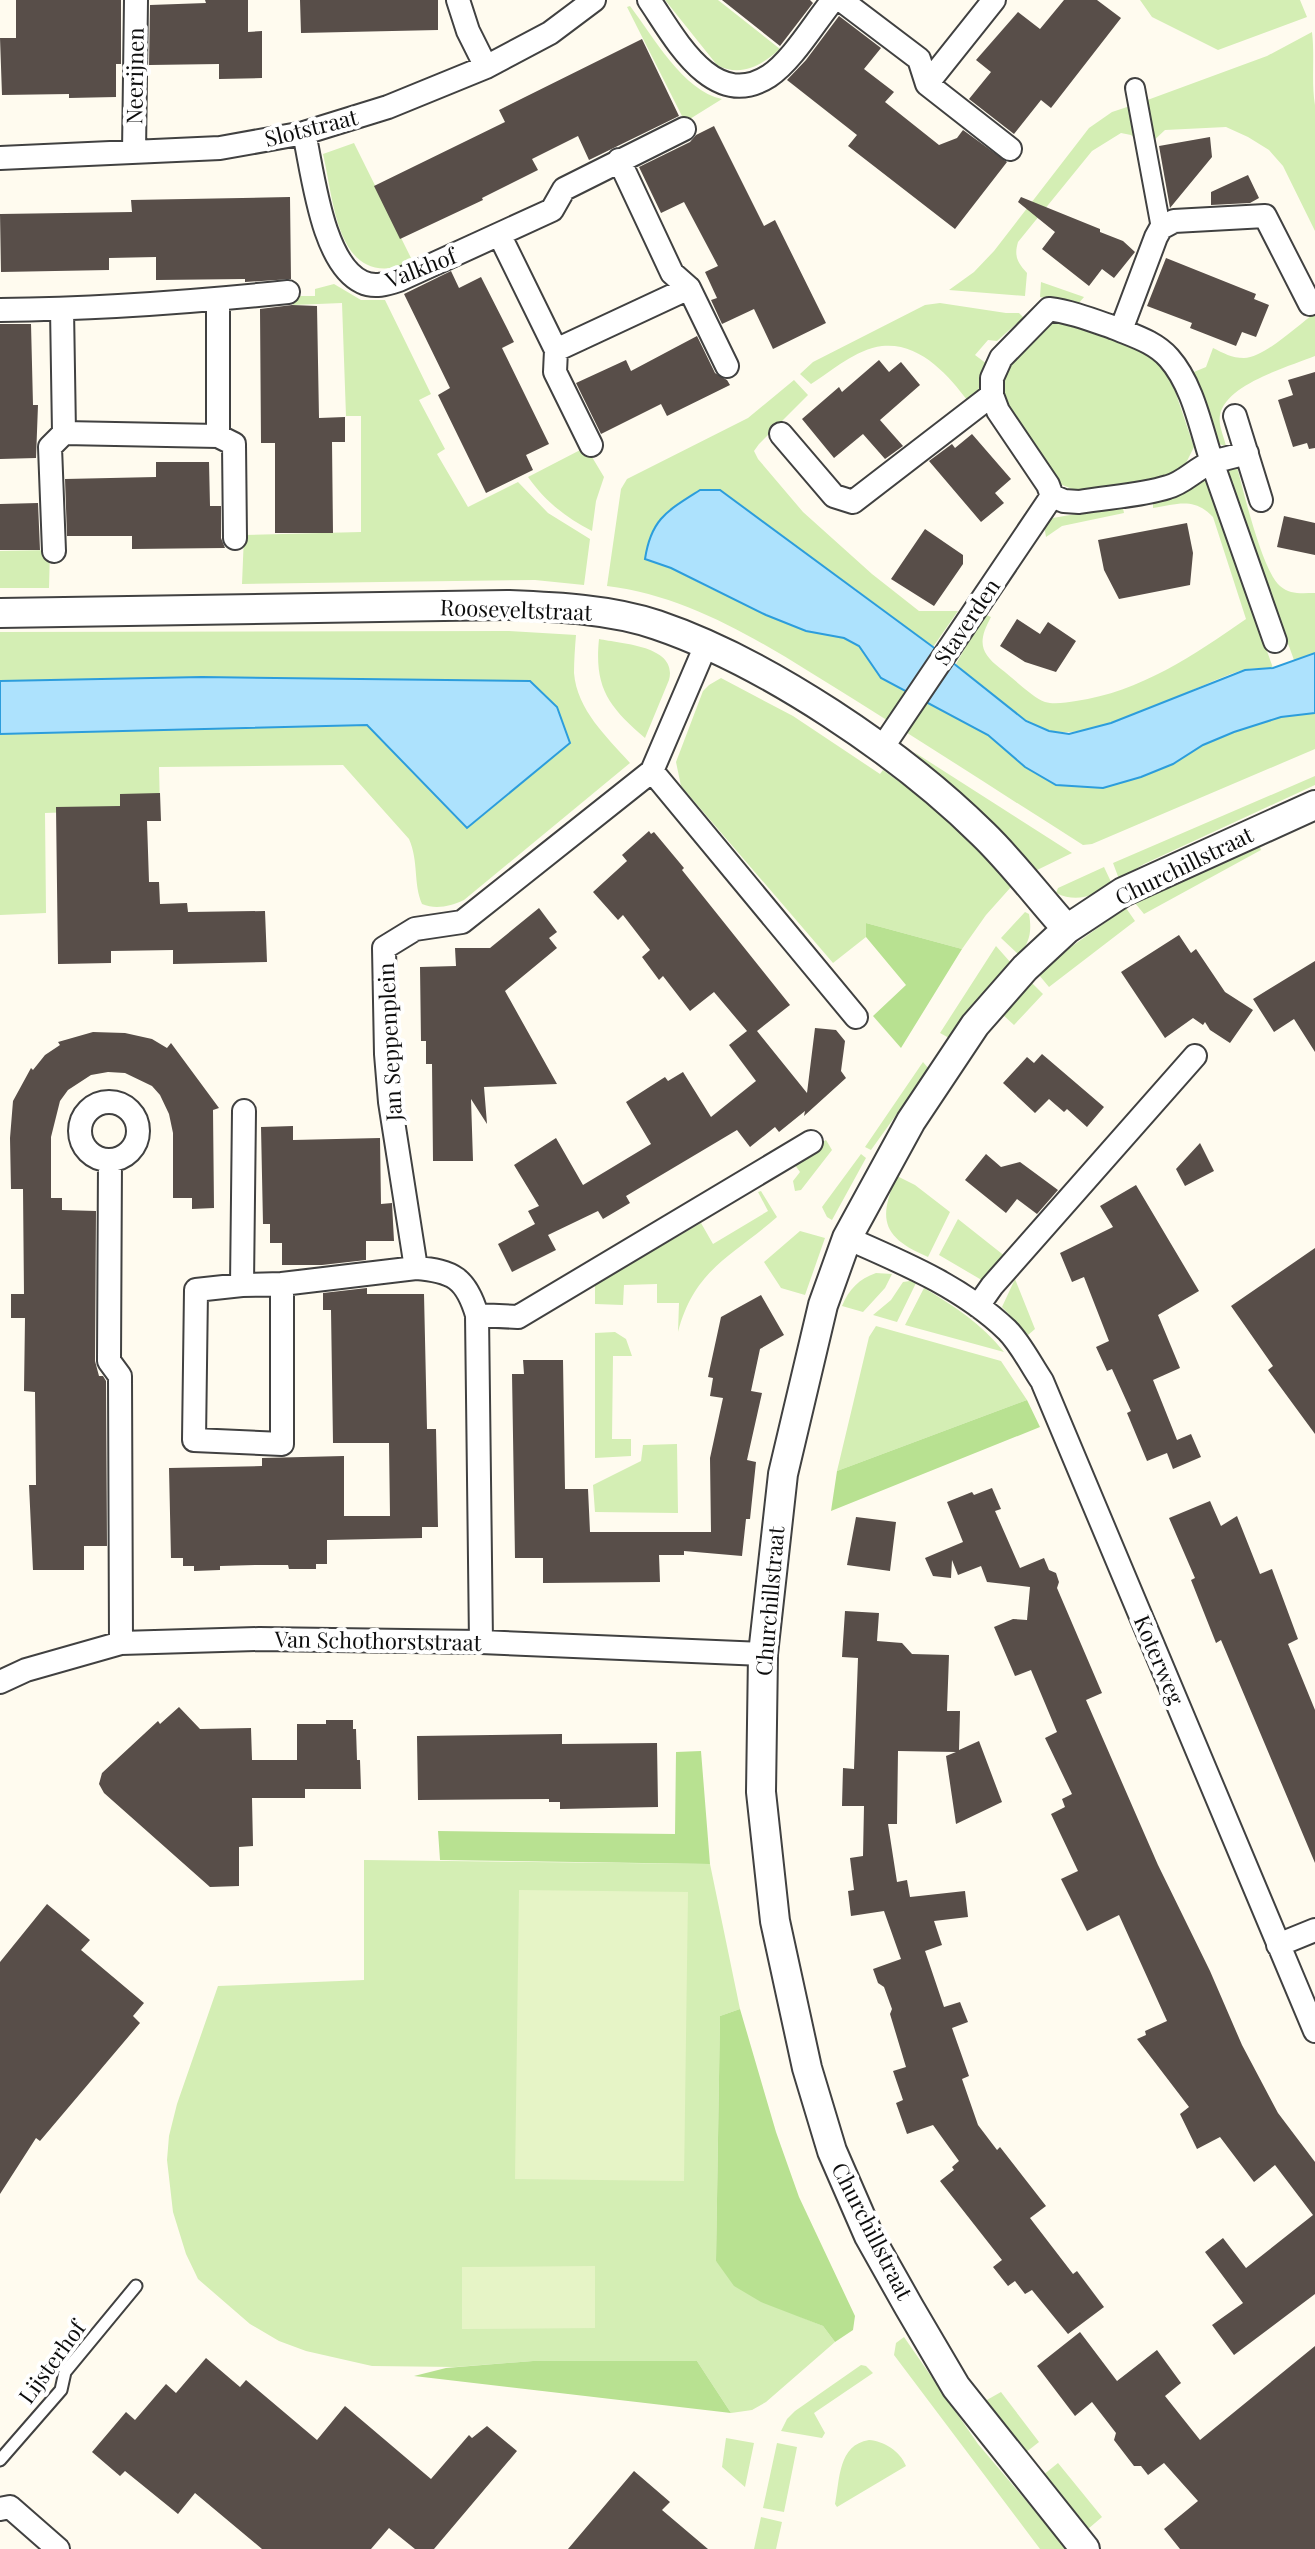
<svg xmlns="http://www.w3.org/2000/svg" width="1315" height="2549" font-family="'Playfair Display',serif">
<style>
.green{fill:#d4eeb4}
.forest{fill:#b8e191}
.pitch{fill:#e6f4c6}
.water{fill:#ade2fd;stroke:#2c9ddc;stroke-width:2}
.building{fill:#584e49}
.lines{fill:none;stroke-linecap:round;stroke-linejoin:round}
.service-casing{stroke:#414141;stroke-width:15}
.pedestrian-casing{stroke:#414141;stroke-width:22}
.minor-casing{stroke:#414141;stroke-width:26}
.tertiary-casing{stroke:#414141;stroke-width:32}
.service{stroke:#fff;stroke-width:11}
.pedestrian{stroke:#fff;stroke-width:18}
.minor{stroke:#fff;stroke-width:22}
.tertiary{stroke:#fff;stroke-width:28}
.labels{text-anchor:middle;stroke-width:8;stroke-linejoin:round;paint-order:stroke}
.street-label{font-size:22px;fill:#0e0e0e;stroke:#fff}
</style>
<rect width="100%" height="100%" fill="#fffbef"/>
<!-- green -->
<path class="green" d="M665,0H718L780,49C762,65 741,78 717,65Z
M1140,0H1300L1307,17L1218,50L1152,17Z
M630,6C653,36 683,91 722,99L685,122L627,7Z
M1312,32C1315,57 1311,81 1315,105V231L1283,166L1269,150L1248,137L1226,127L1165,130L1150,144L1142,102L1267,56Z
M1133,105L1141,143L1131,135L1121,133L1092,151L1018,242C1014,256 1017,262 1027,273L1025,296L949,290L974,272L994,251L1089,128L1112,112Z
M354,143L413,262C337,293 335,205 323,154Z
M1041,282L1084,297L1078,304L1040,297Z
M334,284L361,300H385L431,394L419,400L445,449L437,454L468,507L518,482L548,513L590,539L584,585L535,580L242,584L244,535L361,532V416H346L342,303L293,305L292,296H315V289Z
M940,303L1006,313H1019L1024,318L1021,328L1016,324L997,341L988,340L975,355L987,364L981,386L968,401C948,375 920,342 882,346C856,349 832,371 811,384L800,374L813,362L925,305Z
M1315,313V356C1288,367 1226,384 1220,415C1218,425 1224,437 1226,446L1215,443L1189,374L1206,367L1213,348C1223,353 1232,358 1244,358C1264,358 1298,325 1315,313Z
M1067,320L1143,349L1162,364L1171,379L1194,447L1184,467L1167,478L1093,492L1077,491L1060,484L1055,478L1008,408L1001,392V381L1008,364L1054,322Z
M794,380L808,395L759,444L754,451L758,459L803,512L872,574L919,611H958L933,647L853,587L645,559L671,568L709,588L806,631L844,638L859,646L881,678L988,735L1025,767L1173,764L1203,745L1234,732L1281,717L1315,713V749L1092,844L1083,845C1007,797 932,748 855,700C778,653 699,597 607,586L621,489L627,479L748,418Z
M586,447L604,477L596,501L592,531C565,517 545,501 528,477Z
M1236,463C1243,489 1262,571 1280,586C1290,595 1302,593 1315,593V653L1294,660L1224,468Z
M1205,473L1257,610L1254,614L1273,668C1263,668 1252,668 1243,670C1195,684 1090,747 1045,729C1011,716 983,687 956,664L984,614L991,617C978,641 979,652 1001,669C1012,677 1033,698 1045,702C1055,705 1067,702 1076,701C1140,692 1194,655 1246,619L1213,517C1194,497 1178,504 1153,508V500Z
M1115,507L1123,508L1124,513L1062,526L1046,537L1044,525L1053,518Z
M50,550L49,588H0V551Z
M509,631L576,635C575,647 574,661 574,673C577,710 607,737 630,763L464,900C451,906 436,910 422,904C413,883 419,862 409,839L343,765L159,767L160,809L45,813L46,913L0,915V734L367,725L467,828L570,743L202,677L0,681V632Z
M599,639C623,644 678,646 669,680L645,738C609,707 594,688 599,639Z
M721,678L793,716L880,774L883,770L929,803L974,846L1011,887L986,915L962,949L866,923V937L833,963L681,786L676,762L703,691L709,685Z
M914,752L1072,853L1033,872L976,812Z
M1315,776V785L1144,864L1119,879L1113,863Z
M1260,847L1261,850L1144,914L1135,903L1174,881Z
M1104,867L1112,884C1093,896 1077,903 1056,893L1058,888Z
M1126,908L1135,921L1049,987L1039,975L1068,949Z
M1025,912L1029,914C1032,931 1030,942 1019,955L1001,938Z
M996,946L1011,963L949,1038L940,1033Z
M1032,983L1043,994L1014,1025L1003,1015Z
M923,1062L929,1069L871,1150L865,1147Z
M826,1140L832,1150L801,1190L795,1191L793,1181L800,1172L795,1165L819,1150L817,1145Z
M861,1154L866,1158L832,1220L827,1217L822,1207Z
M897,1176L915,1185L950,1212L928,1257C883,1238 877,1220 897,1176Z
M761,1191L777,1217C732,1257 695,1268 678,1332L679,1303H657V1284L624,1285L623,1305L595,1304V1284L701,1223L713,1244L768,1211L758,1192Z
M958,1219L1006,1257L985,1282L939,1255Z
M800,1231L825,1238L805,1295L781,1288L764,1262Z
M876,1273L892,1274L885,1288L863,1312L842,1306C849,1289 859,1279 876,1273Z
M1015,1279L1035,1329L1028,1335L1002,1307Z
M910,1281L916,1283L897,1322L873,1315L891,1300L903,1282Z
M924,1288C954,1306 982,1324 1004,1352L905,1325Z
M876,1326L1001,1361L1027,1400L837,1471L869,1337Z
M615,1332L626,1339L632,1356H613L612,1439H631V1456L595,1458V1333Z
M677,1444L678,1513L595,1512L593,1485L641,1461L643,1445Z
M364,1860L710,1864L740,2009L720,2016L716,2261L801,2317L823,2326L835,2342L766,2402L752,2410L731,2413L697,2361H533L456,2367L372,2366L306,2351L279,2341L250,2324L198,2279L186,2254L173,2212L167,2160L169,2136L177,2104L218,1986L364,1980Z
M904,2337L978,2444L1067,2549H1040L894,2355L896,2343Z
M861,2365L866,2366L873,2373L814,2413L825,2433L822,2438L781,2431L787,2419L795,2411Z
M1001,2392L1039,2442L1025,2453L985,2401Z
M726,2438L754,2443L745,2487L722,2467Z
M869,2440C884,2441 900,2451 906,2466L837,2507L835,2504C840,2479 838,2445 869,2440Z
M777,2443L797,2447L784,2512L763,2508Z
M1058,2463L1102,2517L1088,2529L1042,2476Z
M761,2517L782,2522L776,2549H754Z"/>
<!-- forest -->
<path class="forest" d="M866,923L962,949L901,1048L873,1016L906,985L866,937Z
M1027,1400L1040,1427L831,1511L837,1471Z
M701,1751L710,1864L440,1860L438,1831L675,1834L676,1752Z
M740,2009L776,2132L799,2197L855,2316L853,2330L835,2342L823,2326L761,2302L734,2286L716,2261L720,2016Z
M533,2361H697L731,2413L414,2376L446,2368Z"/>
<!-- pitch -->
<path class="pitch" d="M519,1890L688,1892L684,2181L515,2179Z
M595,2266V2328L462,2329V2267Z"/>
<!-- water -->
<path class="water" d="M700,490H720L933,647L1026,721L1049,731L1069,734L1111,723L1245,670L1273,668L1315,653V713L1281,717L1234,732L1203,745L1173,764L1141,777L1103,788L1056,785L1025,767L988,735L881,678L859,646L844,638L806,631L766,615L671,568L645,559C651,519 667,511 700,490Z
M202,677L530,681L557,707L570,743L467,828L367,725L0,734V681Z"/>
<!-- building -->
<path class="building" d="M16,0H121V64H116V97L69,98V94L2,95L0,38H16Z
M205,0H248V32L262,31V78L219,79V64L149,65L150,5L206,3Z
M300,0H438V30L301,33Z
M722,0H810L813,3L780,46Z
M1064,0H1097L1121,18L1051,108L1041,100L1014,134L969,99L991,72L976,60L1018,12L1040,29Z
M839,16L881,48L864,69L894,92L885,102L939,145L957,138L963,130L1007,162L955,229L848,146L857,135L787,80L806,60Z
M642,39L679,116L589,160L578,136L532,159L538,170L482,198L483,200L400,239L374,186L505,122L499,110Z
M714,126L764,226L775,220L826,323L773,349L754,309L722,324L711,300L717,298L705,272L718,266L684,202L661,213L639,167L690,142L696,135Z
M1210,137L1212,157L1170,208L1159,146Z
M1248,175L1259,198L1250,203L1211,205V192Z
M290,197L291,279L245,282V279L156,280V257L109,258V270L1,272L0,214L132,212L131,200Z
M1021,197L1100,229V232L1123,241L1135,252L1114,278L1102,269L1089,286L1042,249L1055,232L1018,202Z
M1166,258L1256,294L1254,299L1269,305L1256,337L1242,332L1236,346L1190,328L1192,323L1147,306Z
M451,271L459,288L481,277L514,342L502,348L549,444L526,455L533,470L486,493L438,395L450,388L404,294Z
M292,305L317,306L319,418L345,417V442H332L333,533H275V443H261L260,309Z
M0,324H31L33,405H38L36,458L0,459Z
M697,336L715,373L727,380L730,385L667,416L661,404L601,434L576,383L626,360L631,371Z
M879,360L889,372L901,362L920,385L880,420L903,446L885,459L863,434L834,458L802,419L839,387L842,392Z
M1315,372V448L1309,449L1307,443L1293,447L1278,400L1293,395L1288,380Z
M972,434L1011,479L995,493L1004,503L981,522L929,461L952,444L955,448Z
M156,462H209L210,506H221V538L225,548L132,549V536H67L65,479L156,477Z
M38,503L40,550H0V504Z
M1284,516L1315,523V555L1277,547Z
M1187,523L1193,553L1190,585L1119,599L1104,570L1098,540Z
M925,529L963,555V564L934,606L891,579Z
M1017,619L1040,634L1048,622L1076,641L1056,672L1025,662L1000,646Z
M160,793L161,821H147L149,882H159L160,904L187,903L188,912L265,911L267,962L173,964V950L111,951V963L58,964L56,807L120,806V794Z
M649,831L651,834L654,832L684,868L682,870L790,1005L757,1031L807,1093L815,1028L836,1030L845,1041L841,1071L846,1078L804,1116L805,1111L779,1132L775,1127L750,1147L737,1130L626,1196L630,1203L603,1219L598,1211L548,1235L556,1250L512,1272L498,1244L535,1224L528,1211L539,1206L514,1165L556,1138L583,1185L651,1144L626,1102L665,1077L668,1081L683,1072L711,1117L756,1081L729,1045L747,1031L714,992L690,1011L663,976L659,980L642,957L650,950L623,915L618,920L593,892L627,861L622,855Z
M539,908L557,932L549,938L557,948L505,991L557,1084L484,1087L487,1124L471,1099L473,1161H433L432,1064H426V1041H421L420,967L456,966L455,948H490Z
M1179,935L1191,953L1196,949L1225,992L1253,1010L1230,1043L1210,1030L1205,1022L1203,1025L1193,1018L1165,1038L1121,972Z
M1315,961V1052L1294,1019L1274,1032L1253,999Z
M93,1032L125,1033L152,1039L167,1048L171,1043L219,1108L213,1110L214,1208L192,1209V1198H173V1133L169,1114L160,1095L152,1086L125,1073L108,1072L91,1075L68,1090L60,1101L51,1137V1198H62V1210L96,1211L95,1361L99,1376H103L106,1381L107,1546H84V1570H33L29,1485H36L35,1392L24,1391L25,1318H11V1294H24L23,1189H11L10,1138L13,1101L31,1068L33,1070L45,1055L60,1045L58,1042Z
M1042,1054L1104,1107L1087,1127L1067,1109L1064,1112L1049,1099L1035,1113L1003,1083L1027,1057L1034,1063Z
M293,1126V1140L380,1138L381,1204L392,1203L394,1241H366V1260L322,1265H282V1243H270V1224H263L261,1127Z
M1200,1143L1214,1171L1185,1186L1176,1169Z
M986,1154L1001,1167L1020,1162L1058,1190L1037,1214L1017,1199L1006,1213L965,1180Z
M1136,1185L1199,1291L1158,1315L1180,1368L1153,1380L1177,1440L1191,1434L1201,1457L1173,1469L1167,1453L1147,1461L1127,1413L1131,1411L1112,1369L1107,1371L1096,1347L1109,1341L1084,1277L1072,1282L1060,1253L1113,1227L1100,1206Z
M1315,1248V1434L1268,1370L1273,1366L1231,1306Z
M367,1288V1294H424L427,1429H436L438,1527H422V1538L327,1540V1564H316V1569H289L288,1565H255L220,1566V1570L194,1571V1566H183V1558H171L169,1468L262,1466V1458L344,1456V1516H390L389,1443H333L331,1310H323V1293Z
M761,1295L784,1335L760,1349L751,1391L762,1393L747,1460L756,1462L750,1519H746L742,1556L684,1551V1555H659L660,1582L543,1583V1558H515L512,1374H524L523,1360H563L565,1489H588L590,1532H711L710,1458L723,1398L710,1396L713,1378L708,1377L721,1317Z
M992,1488L1001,1509L995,1511L1020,1568L1044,1558L1049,1570L1056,1573L1059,1582L1057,1588L1102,1693L1086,1700L1158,1865L1210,1971L1242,2045L1278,2113L1315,2162V2294L1234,2355L1212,2325L1243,2303L1205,2252L1223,2238L1246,2268L1313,2215L1275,2165L1254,2182L1220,2137L1197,2149L1180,2114L1189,2107L1137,2039L1146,2035L1145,2031L1167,2021L1119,1915L1087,1931L1061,1879L1078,1871L1051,1814L1065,1807L1062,1799L1072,1794L1045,1738L1057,1732L1031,1670L1015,1676L994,1627L1013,1619L1027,1620L1030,1587L987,1582L981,1566L958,1575L952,1560L951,1578L933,1576L925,1558L963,1542L947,1502L972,1492L974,1495Z
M1210,1501L1221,1526L1237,1516L1260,1574L1272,1569L1298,1639L1288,1644L1315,1710V1863L1221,1640L1216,1643L1191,1580L1195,1578L1169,1518Z
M856,1517L896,1522L890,1571L847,1565Z
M845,1611L879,1613L877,1641L902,1643L912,1654L949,1655L947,1711H960L959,1750L979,1741L1002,1802L956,1824L946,1756L956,1752L898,1751L897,1824H888L897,1882L907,1880L910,1897L965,1891L968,1917L934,1921L942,1945L925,1951L944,2007L960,2002L968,2022L952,2028L969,2076L962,2079L978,2125L997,2150L1000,2147L1046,2206L1030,2218L1073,2274L1077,2271L1104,2307L1068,2334L1032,2290L1025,2294L1015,2281L1008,2286L993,2267L1002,2260L940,2181L954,2170L952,2167L959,2161L933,2125L907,2134L896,2103L903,2100L893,2071L906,2067L890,2014L892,2009L884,1987L878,1983L873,1969L901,1959L884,1911L851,1916L848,1891L854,1890L850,1858L863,1856L864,1806H842L843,1768L854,1769L858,1658L842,1657Z
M179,1707L200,1729L251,1728L252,1760H297V1724H326V1720H353V1729H356L357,1760H360L361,1789H305V1798H252L253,1846L239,1847V1886L210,1887L104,1793L99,1784L102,1773L158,1721L160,1724Z
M562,1734V1744L657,1743L658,1807L560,1809V1802H549V1799L418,1800L417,1736Z
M47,1904L90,1940L81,1950L144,2003L133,2016L140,2023L40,2141L36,2138L0,2194V1962Z
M1080,2332L1117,2381L1157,2350L1181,2383L1165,2396L1200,2440L1315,2346V2549H1180L1164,2529L1198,2501L1164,2463L1148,2475L1141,2466H1134L1114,2440L1116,2433L1092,2402L1075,2416L1037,2366Z
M206,2358L240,2387L246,2380L317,2440L345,2406L431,2479L469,2435L472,2438L487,2426L517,2451L434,2549H415L389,2528L371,2549H262L195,2493L178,2514L125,2471L120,2476L92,2452L126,2412L135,2420L166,2384L176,2393Z
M634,2471L670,2502L662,2510L708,2549H568Z"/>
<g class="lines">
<!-- service casing -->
<g class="service-casing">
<path id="service" d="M0,2460L61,2390L65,2372L136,2286"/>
</g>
<!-- pedestrian casing -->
<g class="pedestrian-casing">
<path id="pedestrian" d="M1135,88L1161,228"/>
</g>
<!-- minor casing -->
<g class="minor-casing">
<path id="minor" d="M458,0L468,31L486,67
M649,0C675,38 713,112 769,76C792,61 815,22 833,0
M841,0L919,59L927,84L994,0
M927,84L1010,149
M304,133C313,173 322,263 362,282C374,288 387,284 399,280L552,210L564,189L684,129
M134,152L136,0
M0,158L220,148L304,133L388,107L486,67L550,33L594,0
M619,160L672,273L689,288L727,366
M500,236L556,350L555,372L591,445
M218,300V436
M0,310C96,309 192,302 288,292
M1121,330L1156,237L1161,228L1174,221L1265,216L1310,304
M556,350L689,288
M1235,416L1261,500
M64,433L218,436L234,444L235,538
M781,434L834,496L853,502L992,395
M1247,453L1212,462L1275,641
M54,551L50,447L64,433L62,309
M882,748L1052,496L1064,501L1079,502C1107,497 1140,496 1168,487C1184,483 1195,469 1212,462C1201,429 1193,385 1169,358C1155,342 1134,336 1115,328C1092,320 1072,312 1049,309L1001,358L992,378V395L998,411L1048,485L1052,496
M652,771L856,1017
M80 1131a29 29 0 1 1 58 0a29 29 0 1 1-58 0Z
M110,1160L109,1361L120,1376L121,1643
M847,1238C904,1263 962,1287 1007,1330C1021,1344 1031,1365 1042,1381L1315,2031
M282,1284L242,1285L196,1290L194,1440L282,1444V1284L416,1268
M242,1285L244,1111
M978,1306L992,1286L1195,1056
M477,1315L518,1317L811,1142
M481,1642L477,1315C466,1278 453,1271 416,1268L390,1102L386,1054L384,948L415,929L462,922L652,771L706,645
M0,1682L26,1670L121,1643L259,1639L481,1642L763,1654
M1278,1945L1315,1930
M0,2509L10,2507L58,2549"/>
</g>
<!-- tertiary casing -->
<g class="tertiary-casing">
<path id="tertiary" d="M0,613L507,605C556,607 610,609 657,625C766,662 901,753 983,834C1013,863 1039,898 1067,929
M1085,2549L956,2387L909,2307L869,2236L832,2151L807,2068L775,1921L761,1792L763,1654L783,1474L823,1305L847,1238L911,1121L975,1025L1025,968L1067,929L1123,892L1315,805"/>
</g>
<!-- service -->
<use href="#service" class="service"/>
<!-- pedestrian -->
<use href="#pedestrian" class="pedestrian"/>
<!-- minor -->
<use href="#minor" class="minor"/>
<!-- tertiary -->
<use href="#tertiary" class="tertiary"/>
</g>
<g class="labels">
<!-- street labels -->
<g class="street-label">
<text transform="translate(135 76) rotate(-89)" y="8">Neerijnen</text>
<text transform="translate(311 128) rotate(-14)" y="8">Slotstraat</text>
<text transform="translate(421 268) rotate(-21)" y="8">Valkhof</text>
<text transform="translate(516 610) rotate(2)" y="8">Rooseveltstraat</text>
<text transform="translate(967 622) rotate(-56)" y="8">Staverden</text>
<text transform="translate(1184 866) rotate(-26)" y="8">Churchillstraat</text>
<text transform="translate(390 1042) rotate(-93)" y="8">Jan Seppenplein</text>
<text transform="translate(770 1601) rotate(-85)" y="8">Churchillstraat</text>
<text transform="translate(378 1641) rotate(1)" y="8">Van Schothorststraat</text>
<text transform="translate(1159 1660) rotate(67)" y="8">Koterweg</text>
<text transform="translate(872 2231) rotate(63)" y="8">Churchillstraat</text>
<text transform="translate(52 2362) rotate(-54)" y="8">Lijsterhof</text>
</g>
</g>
</svg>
